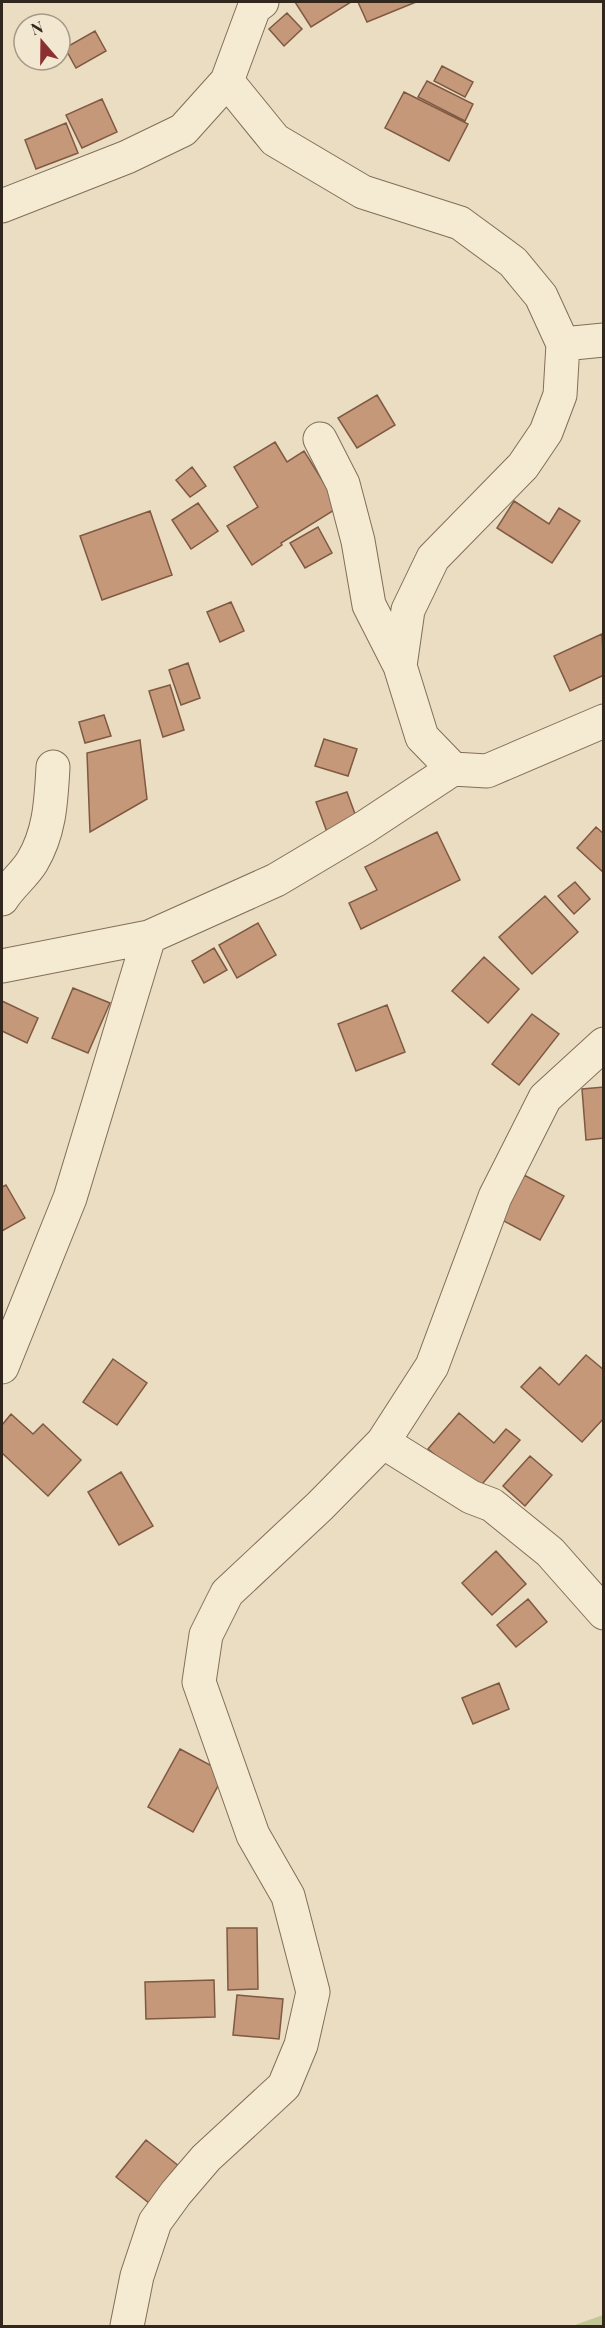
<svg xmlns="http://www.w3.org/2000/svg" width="605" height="2328" font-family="'Playfair Display',serif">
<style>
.green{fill:#c2c796}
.building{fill:#c5987a;stroke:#7f5942;stroke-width:1.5}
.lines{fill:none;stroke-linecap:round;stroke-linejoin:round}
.minor-casing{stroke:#826e5a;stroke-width:35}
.minor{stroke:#f5ebd3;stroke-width:33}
</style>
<rect width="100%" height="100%" fill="#eaddc1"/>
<!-- green -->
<path class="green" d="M603,2315V2326H572Z"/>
<!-- building -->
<path class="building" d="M295,2H351L311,27Z
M358,2H416L367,22Z
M287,13L302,29L284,46L269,29Z
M95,31L106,51L76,68L65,48Z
M442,66L473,82L465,97L434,81Z
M427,81L473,104L465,121L418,97Z
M404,92L468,124L449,161L385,128Z
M102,99L117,132L82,148L66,115Z
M66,123L78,153L36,169L25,140Z
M377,395L395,425L357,448L338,418Z
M275,442L287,462L304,451L339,507L281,543L282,545L252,565L227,526L258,507L234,467Z
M192,467L206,486L190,497L176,480Z
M514,501L549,524L559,508L580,521L552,563L497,528Z
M198,503L218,531L191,549L172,520Z
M150,511L172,575L102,600L80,536Z
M318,527L332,553L305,568L290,543Z
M231,602L244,631L220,642L207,612Z
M602,634L604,675L570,691L554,656Z
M188,663L200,698L181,705L169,670Z
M170,685L184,730L163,737L149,691Z
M104,715L111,736L85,743L79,722Z
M324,739L357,749L348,776L315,766Z
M140,740L147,799L90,832L87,753Z
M347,792L358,822L327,832L316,802Z
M596,827L604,834V873L577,848Z
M437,832L460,880L361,929L349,903L377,890L365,867Z
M575,882L590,899L574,914L558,896Z
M545,896L578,932L532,974L499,937Z
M258,923L276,955L237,978L219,945Z
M214,948L227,970L204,983L192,961Z
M484,957L519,989L488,1023L452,991Z
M73,988L110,1003L88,1053L52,1038Z
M2,1001L38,1018L27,1043L2,1031Z
M387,1005L405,1052L356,1071L338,1024Z
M532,1014L559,1034L519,1085L492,1064Z
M604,1087V1138L586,1140L582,1089Z
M524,1175L564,1196L540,1240L500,1219Z
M6,1185L25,1218L2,1231V1187Z
M586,1355L604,1370V1418L582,1442L521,1387L540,1367L559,1385Z
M113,1359L147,1383L117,1425L83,1402Z
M459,1413L494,1443L506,1429L520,1440L477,1490L428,1449Z
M11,1414L33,1434L43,1424L81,1460L48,1496L2,1453V1425Z
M530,1456L552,1475L525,1506L503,1486Z
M121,1472L153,1526L119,1545L88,1492Z
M496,1551L526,1584L492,1615L462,1583Z
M528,1599L547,1622L516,1647L497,1625Z
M499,1683L509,1709L473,1724L462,1698Z
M180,1749L225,1773L193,1832L148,1807Z
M227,1928H257L258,1989L228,1990Z
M214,1980L215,2017L146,2019L145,1982Z
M237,1995L283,1999L279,2039L233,2035Z
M146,2140L179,2166L149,2203L116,2177Z"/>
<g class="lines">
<!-- minor casing -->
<g class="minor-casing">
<path id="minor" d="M227,81L275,140L363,192L460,223L513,262L541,296L563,344L560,395L546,432L523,466L433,558L408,610L400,666L422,737L453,769L487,771L604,721
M2,206L127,157L183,130L227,81L254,8L262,2
M563,344L604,340
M320,439L343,484L358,541L369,605L400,666
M2,899C10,886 24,875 32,862C50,832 51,801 53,767
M2,966L149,937L276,880L365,827L453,769
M2,1367L70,1198L149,937
M383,1442L471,1497L492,1505L550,1552L604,1613
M127,2326L137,2276L155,2222L176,2193L206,2158L284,2086L301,2045L313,1992L288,1896L253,1835L199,1682L206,1635L227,1593L320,1506L383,1442L432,1366L495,1197L545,1098L604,1044"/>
</g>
<!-- minor -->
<use href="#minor" class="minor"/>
</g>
<!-- border -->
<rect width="605" height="2328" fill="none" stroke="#32271d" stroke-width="6"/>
<!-- north arrow -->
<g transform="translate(42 42) rotate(340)"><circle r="28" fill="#f2e7d0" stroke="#a59a88" stroke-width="1.5"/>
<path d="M0-4.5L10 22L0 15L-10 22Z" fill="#8c2f31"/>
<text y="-9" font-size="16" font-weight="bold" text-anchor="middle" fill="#32271d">N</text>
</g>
</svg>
